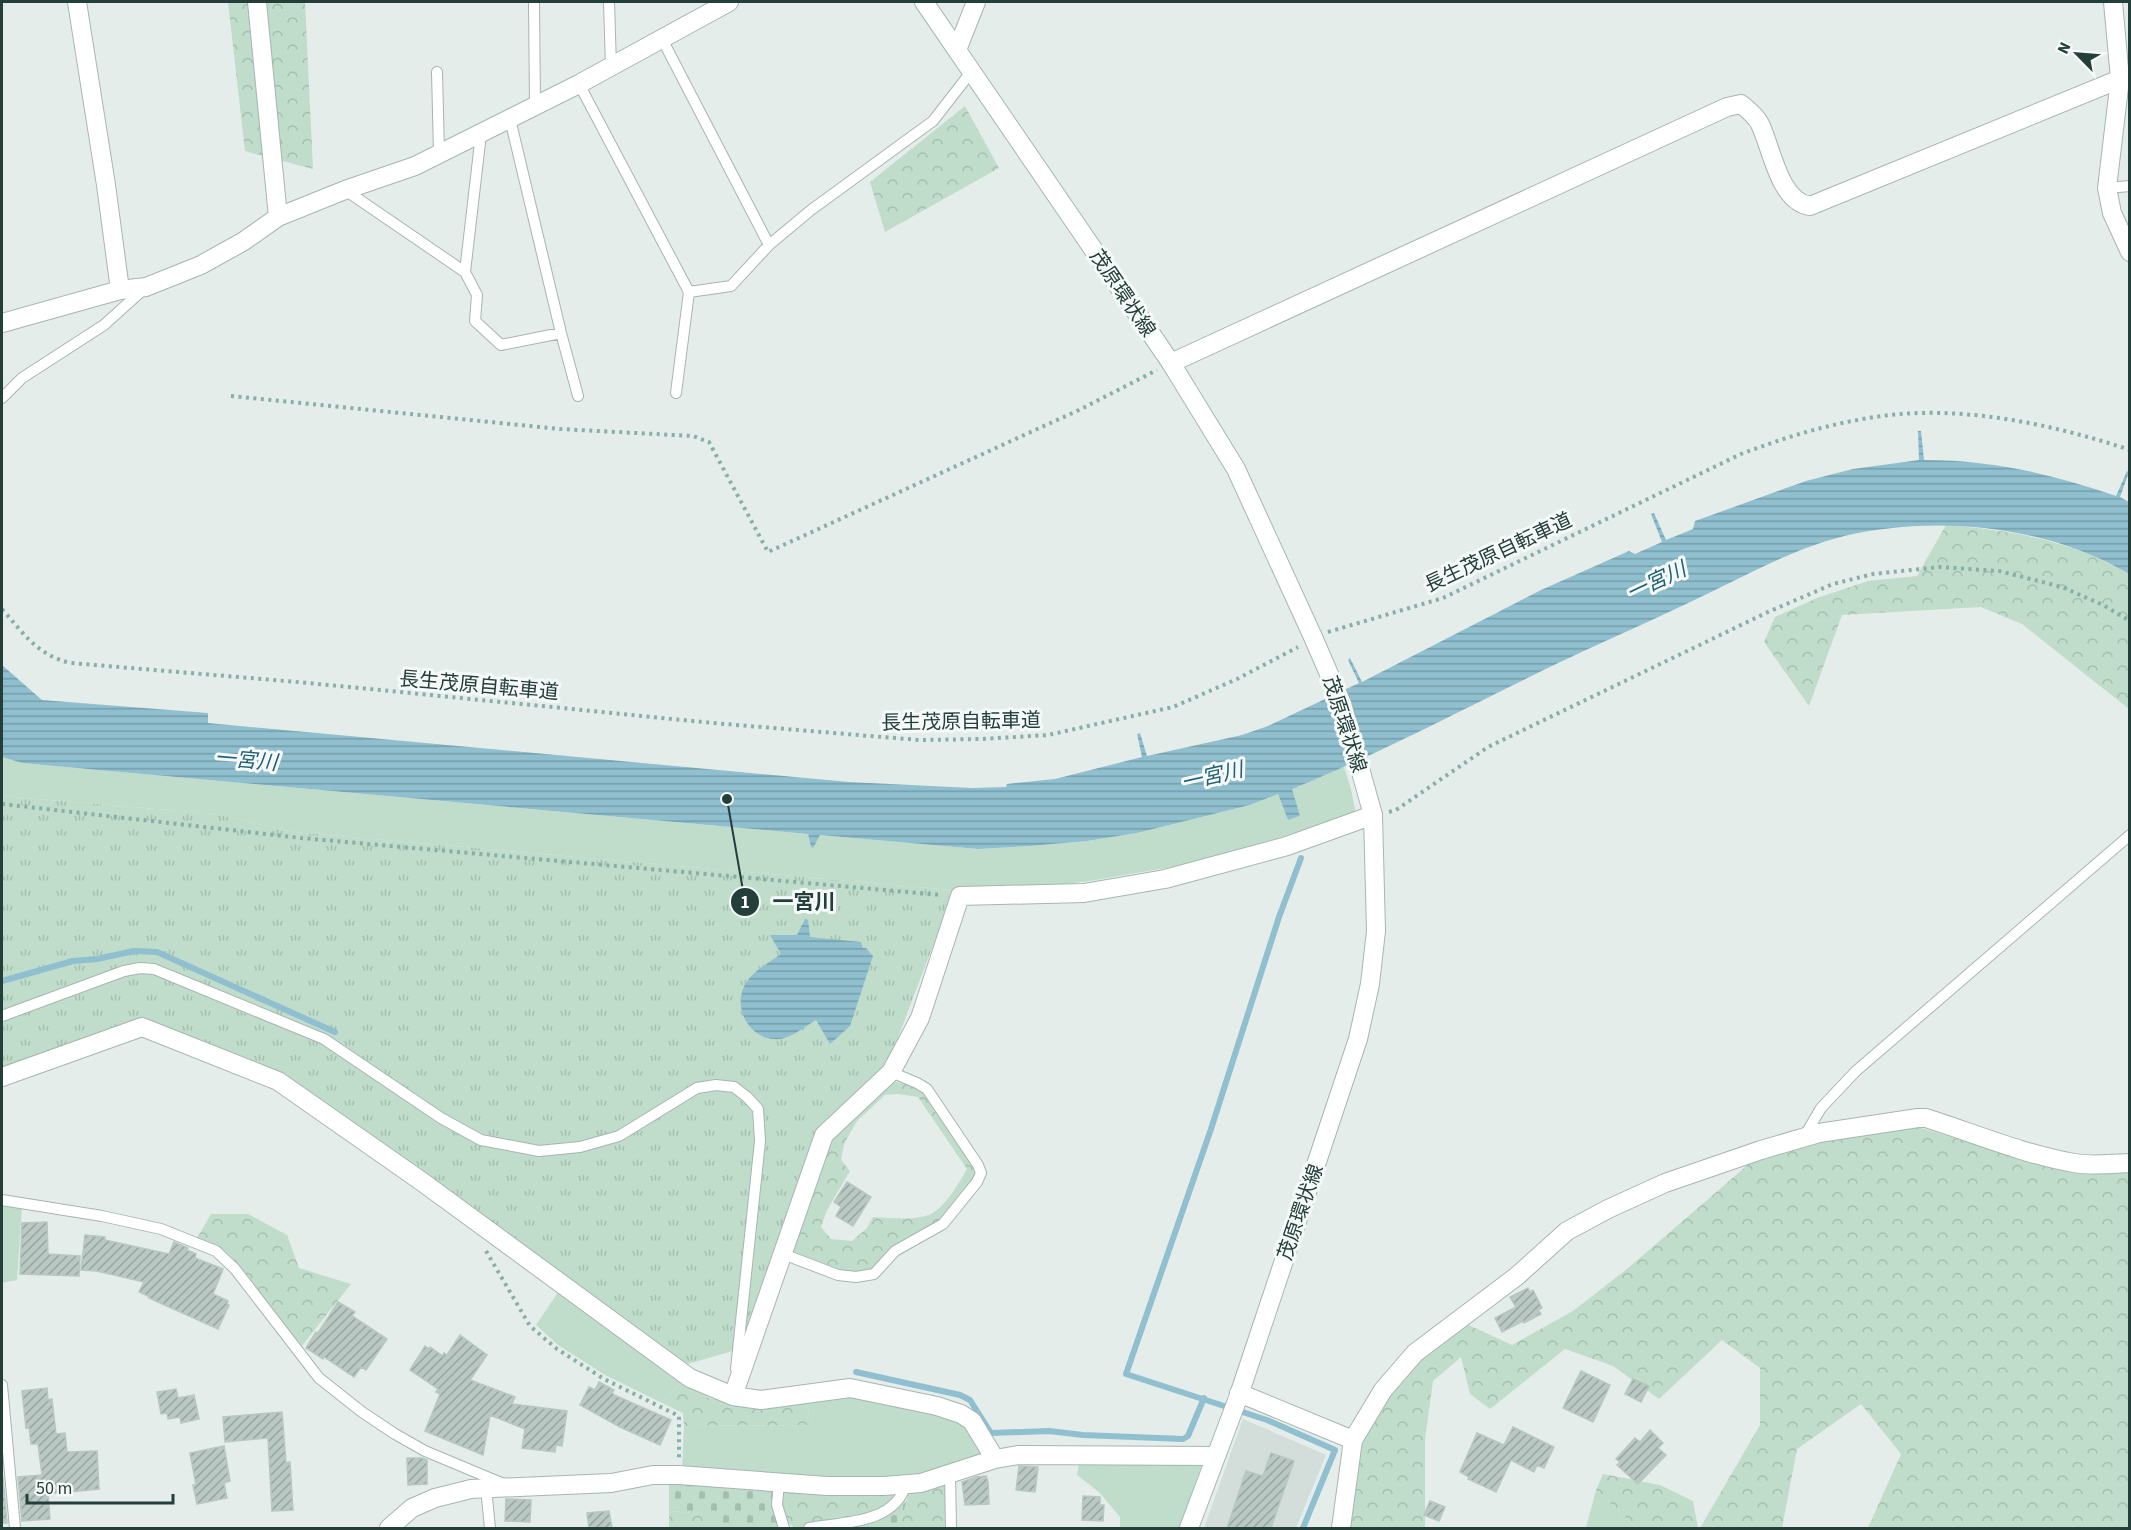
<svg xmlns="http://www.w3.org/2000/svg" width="2131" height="1530" font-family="'Source Sans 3','Noto Sans JP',sans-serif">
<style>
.built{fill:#d3ddd9}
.grass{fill:#bfddca}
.forest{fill:url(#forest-crowns);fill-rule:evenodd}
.cemetery{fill:url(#cemetery-stones)}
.park{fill:url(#park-tufts)}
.water{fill:url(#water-rules)}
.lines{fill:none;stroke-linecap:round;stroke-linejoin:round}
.stream{stroke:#90bfcf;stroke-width:6}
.building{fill:url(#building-hatch);stroke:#b7c7c2;stroke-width:1.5}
.lane-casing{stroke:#a7b5b2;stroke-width:12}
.street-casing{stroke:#a7b5b2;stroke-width:20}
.secondary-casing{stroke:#a3b8b3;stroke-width:20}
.path{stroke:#87afa7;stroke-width:4;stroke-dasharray:3 4.5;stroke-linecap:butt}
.lane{stroke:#fff;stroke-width:10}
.street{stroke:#fff;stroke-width:18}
.secondary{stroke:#fff;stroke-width:18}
.labels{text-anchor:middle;stroke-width:6;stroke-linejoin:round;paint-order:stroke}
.street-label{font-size:20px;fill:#243e3a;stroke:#f5faf8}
.water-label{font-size:21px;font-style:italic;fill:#216078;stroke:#f5faf8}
.leader{fill:none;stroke:#243e3a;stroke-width:2}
.callout-dot{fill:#243e3a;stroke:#f5faf8;stroke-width:2}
.mark-label{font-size:18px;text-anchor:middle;font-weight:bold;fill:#fff}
.callout-label{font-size:21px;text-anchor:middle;font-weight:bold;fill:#243e3a;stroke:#f5faf8;stroke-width:6;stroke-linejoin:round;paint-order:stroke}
</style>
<defs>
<pattern id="forest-crowns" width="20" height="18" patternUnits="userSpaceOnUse" patternTransform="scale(1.5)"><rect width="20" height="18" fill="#bfddca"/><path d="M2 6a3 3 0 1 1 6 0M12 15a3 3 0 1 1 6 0" fill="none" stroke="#a4bfae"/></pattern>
<pattern id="cemetery-stones" width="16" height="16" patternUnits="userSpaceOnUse" patternTransform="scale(1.5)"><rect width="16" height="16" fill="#bfddca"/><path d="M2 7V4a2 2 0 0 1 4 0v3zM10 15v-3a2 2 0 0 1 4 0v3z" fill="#a4bfae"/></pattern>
<pattern id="park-tufts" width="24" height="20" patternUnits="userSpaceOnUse" patternTransform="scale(1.5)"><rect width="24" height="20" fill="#bfddca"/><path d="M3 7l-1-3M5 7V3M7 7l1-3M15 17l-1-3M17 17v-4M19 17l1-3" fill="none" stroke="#a4bfae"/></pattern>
<pattern id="water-rules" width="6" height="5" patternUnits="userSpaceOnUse" patternTransform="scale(1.5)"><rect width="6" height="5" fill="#90bfcf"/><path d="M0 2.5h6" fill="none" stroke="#759da9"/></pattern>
<pattern id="building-hatch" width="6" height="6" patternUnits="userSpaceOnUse" patternTransform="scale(1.5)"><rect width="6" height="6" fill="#bac8c4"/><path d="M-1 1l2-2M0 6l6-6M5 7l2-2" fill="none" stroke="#97a4a0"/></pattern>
</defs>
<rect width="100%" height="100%" fill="#e5edea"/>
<!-- built -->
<path class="built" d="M1243,1419L1326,1455L1296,1528H1204Z"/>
<!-- grass -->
<path class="grass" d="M2,757L22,763L808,834L811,847L820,835L978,849L1030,846L1087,841L1137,833L1250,805L1278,794L1288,820L1300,816L1291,789L1344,767L1351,789L1356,814L1200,862L1090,881L1007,891L952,890L293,832L216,814L2,796Z
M2,1203L22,1207L17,1280L2,1283Z
M559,1291L685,1380L660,1402L605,1375L558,1345L536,1325Z
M853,1394L947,1414L968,1424L985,1452L916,1479L682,1471L684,1426L810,1425L807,1400Z
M1079,1463L1202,1464L1180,1528H1120V1517L1100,1493L1077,1475Z
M1596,1490L1637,1528H1586Z"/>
<!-- forest -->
<path class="forest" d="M228,2H305L313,169L245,151Z
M965,106L999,168L885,232L870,182Z
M1946,525C2011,530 2073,541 2129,574V709L2022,624L1981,607L1842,615L1809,706L1764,642L1775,617L1817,598L1868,581L1917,576Z
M893,1081L909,1085L925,1093L976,1169L975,1176L941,1220L872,1269L850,1274L790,1253L833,1137ZM898,1094L918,1097L967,1169C959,1183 945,1207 931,1214C915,1221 891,1218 873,1217L867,1228L852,1241L831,1239L821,1227L827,1210L850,1171L841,1160L844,1144L857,1121L885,1095Z
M1918,1127L2033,1162L2129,1170V1528H1868L1901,1454L1861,1404L1797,1449L1782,1528H1700L1760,1425V1368L1722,1340L1659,1399L1613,1366L1565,1349L1490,1409L1470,1394L1461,1357L1433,1381L1425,1439V1528H1346L1358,1442L1390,1392L1417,1360L1464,1323L1512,1345L1573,1311L1627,1269L1750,1163L1811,1142Z
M211,1214H248L287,1235L299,1268L351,1284L301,1347L228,1258L196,1240Z
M685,1380L709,1398L760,1405L807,1400L810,1425L684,1426L683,1413L660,1402Z
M1603,1474L1660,1485L1693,1501L1698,1528H1637L1596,1490Z
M946,1480V1528H899L910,1488Z
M901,1490L896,1497L877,1513L795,1528L784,1519L780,1496L783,1492H893Z
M669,1511L704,1514L715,1528H669Z"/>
<!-- cemetery -->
<path class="cemetery" d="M684,1482L774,1487L781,1528H715L703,1514L669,1511V1485Z
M907,1499L899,1528H836C862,1523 889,1520 907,1499Z"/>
<!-- park -->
<path class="park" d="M2,796L216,814L293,832L952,890L950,901L889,1061L818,1129L743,1348L684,1365L284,1078L145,1020L2,1070Z"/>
<!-- water -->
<path class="water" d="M1918,431H1921L1924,460C1991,460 2053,474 2116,496L2127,471L2129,472L2120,497L2129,502V574C2050,527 1943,515 1853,534C1793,547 1741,579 1686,604C1642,625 1598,644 1554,665C1467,707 1381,753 1292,789L1300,816L1288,820L1278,794L1250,805L1137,833L1087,841L1030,846L978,849L820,835L813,848L811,847L808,834L22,763L2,757V665L42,700L208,713V723L849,782L972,788L1006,787L1007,784L1055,779L1142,757L1137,734L1140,733L1147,756L1242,735L1268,726L1359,683L1348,660L1350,658L1362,682L1541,590L1629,551L1635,554L1662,542L1651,514L1654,513L1666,540L1693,529L1695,521L1806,481L1853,469L1919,460Z
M805,919L808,920L810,937L861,942L863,948H866L873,956L850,1026L830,1044L816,1020C804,1027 788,1041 774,1039C747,1037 732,1005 746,983C754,970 769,963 781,954L770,935H797Z"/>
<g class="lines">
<!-- stream -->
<path class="stream" d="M1301,858L1279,917L1211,1129L1126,1374L1267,1420L1335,1450L1303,1528
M2,981L73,961L97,959L134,951L157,952L335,1032
M856,1372L960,1395L970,1400L991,1433L1049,1431L1083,1435L1183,1439L1188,1436L1204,1398"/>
</g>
<!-- building -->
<path class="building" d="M847,1182L871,1197L853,1226L836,1216L841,1207L834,1202Z
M47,1222L48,1254L80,1256L79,1276L20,1274L22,1223Z
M85,1235L105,1237V1240L169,1254L174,1242L188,1248L187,1250L196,1254L195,1258L223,1269L213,1294L228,1301L227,1304L229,1305L218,1329L149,1298L150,1297L139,1292L144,1282L97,1271L81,1270Z
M1528,1288L1530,1292L1533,1290L1542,1308L1538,1310L1541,1314L1524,1323L1523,1321L1502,1332L1495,1318L1516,1307L1510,1297Z
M338,1302L355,1312L352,1316L387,1339L366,1370L361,1367L354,1377L324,1357L323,1359L306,1348L316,1332L318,1333Z
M460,1335L487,1355L470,1380L515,1397L512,1404L567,1411L562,1446L556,1445L555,1452L522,1448L525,1429L490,1415L483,1455L425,1431L440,1394L436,1392L438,1389L410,1370L425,1346L429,1349L430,1347L443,1356L444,1353L447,1355Z
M1581,1371L1610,1385L1593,1422L1563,1408Z
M1633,1379L1649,1386L1641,1402L1625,1394Z
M599,1382L614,1390L612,1392L614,1395L671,1420L660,1445L620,1427L580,1405L589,1387L595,1390Z
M47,1388L48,1400L52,1399L56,1434L65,1433L67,1452L97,1451L99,1489L48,1494L50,1519L22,1521L18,1477L42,1475L38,1444H31L29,1427L26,1428L22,1391Z
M176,1389L178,1398L194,1395L199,1419L181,1423L180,1417L168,1419L167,1413L161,1414L157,1392Z
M282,1412L286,1463L290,1462L293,1510L272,1511L268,1438L225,1442L223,1417Z
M1513,1427L1554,1447L1544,1468L1537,1465L1534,1472L1511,1460L1496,1492L1468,1479L1469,1477L1460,1472L1477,1433L1504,1445Z
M1650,1430L1663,1443L1658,1448L1666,1455L1638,1484L1617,1465L1620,1462L1616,1459L1635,1438L1640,1442Z
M224,1446L230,1481L224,1483L227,1498L197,1504L193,1485H196L190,1453Z
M1271,1453L1294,1461L1271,1528H1227L1246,1471L1263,1476Z
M407,1458H422L427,1460V1484L408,1485Z
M1019,1466L1038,1467L1035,1492L1016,1490Z
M986,1476L988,1482L989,1504L965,1505L962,1482L976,1477Z
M3,1478L7,1523H2V1479Z
M1083,1496L1100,1497V1505H1104L1103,1521L1082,1520Z
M506,1499L531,1500L530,1522L505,1521Z
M1430,1501L1445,1507L1439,1521L1424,1515Z
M609,1511L612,1528H589L587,1513Z"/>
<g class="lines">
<!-- lane casing -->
<g class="lane-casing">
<path id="lane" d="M534,2L535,106
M609,2L611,67
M662,39L769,245
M437,72L439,153
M579,84L689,292L676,393
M510,119L561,333L578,396
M2107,188L2130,186
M345,190L465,272L477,295L475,321L501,345L561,333
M465,272L481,134
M689,292L731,286L769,245L811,210L933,121L971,72
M2,398L22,378L104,325L146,287
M2,1016L124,971L140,968L154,969L324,1039L441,1118L481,1140L539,1151L580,1147L619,1136L697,1088L716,1085L734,1087L747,1097L758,1109L760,1141L736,1369
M1804,1137L1821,1108L1856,1071L2130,835
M2,1200L102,1216L161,1229L216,1251L235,1269L319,1378L362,1412L395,1434L425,1451L504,1484
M783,1254L838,1275L856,1277L874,1274L895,1251L943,1224L977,1182L981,1173L978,1165L927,1089L917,1083L891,1072
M2,1385L15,1528
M950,1473L951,1528
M779,1482L777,1505L784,1528
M486,1488L490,1528
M809,1528C843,1522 895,1524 906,1484"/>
</g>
<!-- street casing -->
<g class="street-casing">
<path id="street" d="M77,2L106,185L120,290
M257,2L278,217
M2113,2L2120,79L2107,188L2112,213L2130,252
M957,50L976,2
M2,323L120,290L146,287L201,265L244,241L278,217L345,190L415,166L579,84L729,2
M1171,363L1727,107L1741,104C1748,110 1756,116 1760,124C1772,149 1779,201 1810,206L2120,79
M2,1077L142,1027L278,1081L421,1181L690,1378L733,1396L761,1400L850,1388L937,1406L961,1414L972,1421L995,1459
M1239,1393L1353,1440
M733,1396L824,1135L891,1072L920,1018L960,896L1084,893L1165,879L1287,846L1373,815
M389,1528L412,1508L435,1498L471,1489L611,1483L653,1475H679L827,1486H884L921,1483L995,1459L1018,1455L1216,1456
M1341,1528L1353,1440L1383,1390L1415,1353L1517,1276L1567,1231L1608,1209L1665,1183L1761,1150L1819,1133L1918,1118H1926C1973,1133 2026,1155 2074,1163C2092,1166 2111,1164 2130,1163"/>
</g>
<!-- secondary casing -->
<g class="secondary-casing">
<path id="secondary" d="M924,2L1171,363L1236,469L1313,637L1342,704L1373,815L1376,931L1370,984L1358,1039L1238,1398L1189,1528"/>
</g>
<!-- path -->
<path class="path" d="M231,396L560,429L693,436L709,442L768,552L1079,410L1157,370
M2,609C23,633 38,656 71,663L309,683L713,723L919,740L982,739L1048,735L1173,707L1237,679L1298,647
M1328,632L1443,598L1741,454C1783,438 1825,425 1869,418C1953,403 2050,423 2130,450
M2,804L301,838L941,895
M1389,812L1396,810L1488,747L1768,612L1833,584L1873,574L1940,567L1999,571L2062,587L2103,605L2130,621
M486,1251L530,1326L557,1349L604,1379L679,1416V1459"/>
<!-- lane -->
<use href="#lane" class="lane"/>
<!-- street -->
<use href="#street" class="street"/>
<!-- secondary -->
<use href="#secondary" class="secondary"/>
</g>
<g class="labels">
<!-- street labels -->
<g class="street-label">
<text transform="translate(1123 293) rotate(56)" y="7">茂原環状線</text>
<text transform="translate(1498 552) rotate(-25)" y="7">長生茂原自転車道</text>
<text transform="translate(479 685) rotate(5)" y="7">長生茂原自転車道</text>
<text transform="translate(961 721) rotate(-1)" y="7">長生茂原自転車道</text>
<text transform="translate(1345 724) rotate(72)" y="7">茂原環状線</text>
<text transform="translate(1300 1212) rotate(-71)" y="7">茂原環状線</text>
</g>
<!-- water labels -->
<g class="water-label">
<text transform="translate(1656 581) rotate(-25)" y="7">一宮川</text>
<text transform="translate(246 760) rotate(5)" y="7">一宮川</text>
<text transform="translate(1212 776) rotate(-13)" y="7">一宮川</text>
</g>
</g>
<!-- callouts -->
<path class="leader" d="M727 799L745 902"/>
<g class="callout-dot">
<circle cx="727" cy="799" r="6"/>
<circle cx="745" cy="902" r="15"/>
</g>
<g class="mark-label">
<text x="745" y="908">1</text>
</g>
<g class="callout-label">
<text x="804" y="909">一宮川</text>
</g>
<!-- border -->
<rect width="2131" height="1530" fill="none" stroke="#243e3a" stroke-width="6"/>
<!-- north arrow -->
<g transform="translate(2077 54) rotate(295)" stroke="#f5faf8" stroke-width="4.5" paint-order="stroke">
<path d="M0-4.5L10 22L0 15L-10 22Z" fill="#243e3a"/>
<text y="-9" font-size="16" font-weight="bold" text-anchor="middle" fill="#243e3a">N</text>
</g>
<!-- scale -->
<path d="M27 1494v9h146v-9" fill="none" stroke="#243e3a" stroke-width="3"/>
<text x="36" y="1494" font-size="18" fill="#243e3a" stroke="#f5faf8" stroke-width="4.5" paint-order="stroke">50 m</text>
</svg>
